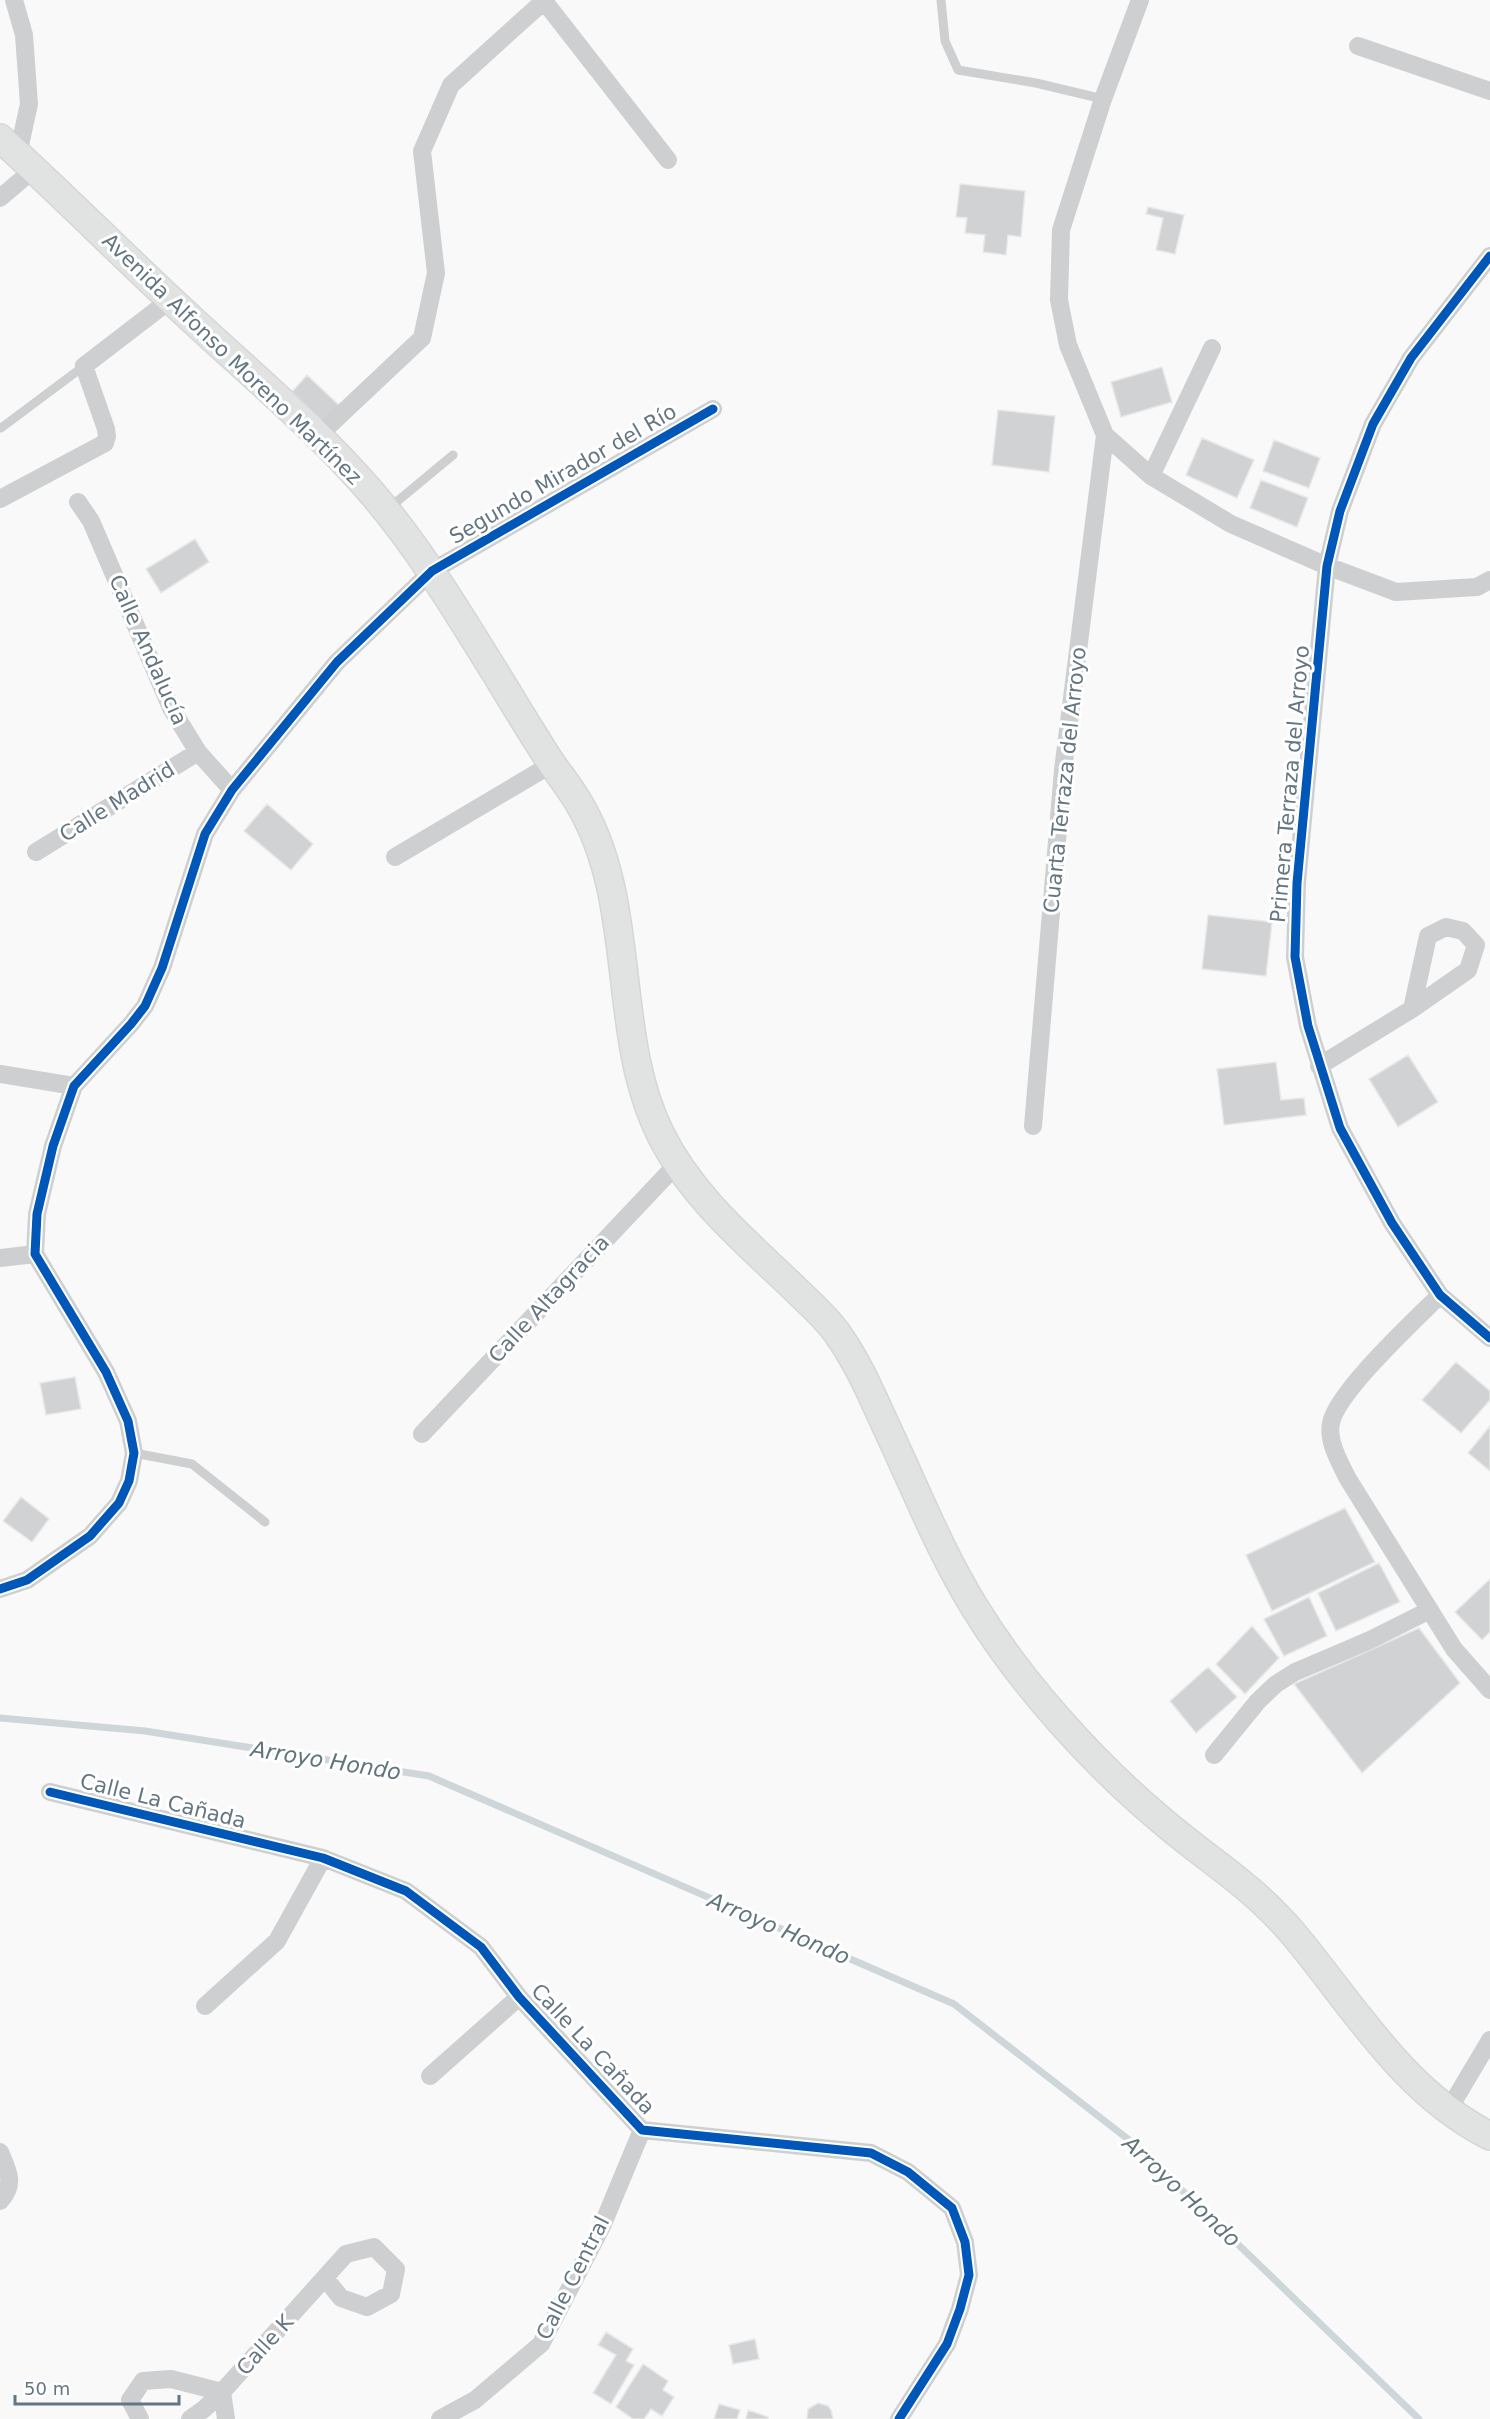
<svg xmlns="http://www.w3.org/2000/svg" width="1490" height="2419" font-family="'DejaVu Sans',sans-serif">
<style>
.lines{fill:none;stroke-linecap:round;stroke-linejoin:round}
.stream{stroke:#ced6d9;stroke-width:7}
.building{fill:#d0d2d3;stroke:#e8e8e8;stroke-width:1.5}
.secondary-casing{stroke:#d5d6d7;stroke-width:30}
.service{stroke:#cecfd0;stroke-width:9}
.minor{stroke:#cecfd0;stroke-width:18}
.secondary{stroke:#e1e2e2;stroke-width:27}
.cycleway-casing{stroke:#fff;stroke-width:13}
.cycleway{stroke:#0057b8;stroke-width:9}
.labels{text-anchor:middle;stroke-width:6;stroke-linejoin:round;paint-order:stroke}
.street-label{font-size:21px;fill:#657683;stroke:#fff}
.water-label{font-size:22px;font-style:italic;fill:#60757c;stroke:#fff}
</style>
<rect width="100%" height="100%" fill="#f9f9f9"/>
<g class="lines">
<!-- stream -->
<path class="stream" d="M0,1718L145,1731L429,1776L954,2004L1133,2143L1419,2419"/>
</g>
<!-- building -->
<path class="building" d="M960,184L1025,191L1021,237L1008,235L1006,255L983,252L985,235L965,233L967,218L956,217Z
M1148,207L1184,215L1175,254L1156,250L1163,218L1146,214Z
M1162,367L1172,402L1121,417L1111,382Z
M307,375L343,409L326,426L291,393Z
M998,410L1055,416L1049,472L992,465Z
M1202,438L1254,460L1237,498L1186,475Z
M1274,440L1320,458L1309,488L1263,471Z
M1261,480L1308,498L1297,527L1250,508Z
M195,539L209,562L161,593L146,569Z
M267,804L313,844L291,870L244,831Z
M1208,915L1272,922L1266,976L1202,969Z
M1408,1055L1438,1102L1398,1127L1369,1079Z
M1276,1062L1281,1100L1304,1098L1306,1115L1224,1125L1217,1069Z
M1456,1362L1490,1391V1400L1461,1433L1422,1400Z
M75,1377L81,1409L46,1415L40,1383Z
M1490,1426V1471L1468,1453Z
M21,1497L49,1519L32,1542L3,1521Z
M1345,1508L1375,1562L1272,1611L1246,1555Z
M1379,1563L1400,1602L1336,1631L1318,1593Z
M1490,1579V1632L1482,1640L1455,1612Z
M1309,1597L1327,1636L1284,1656L1264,1619Z
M1252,1626L1279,1658L1245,1694L1216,1664Z
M1419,1628L1460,1683L1362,1773L1294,1684Z
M1208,1667L1237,1697L1196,1733L1170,1701Z
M606,2332L633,2349L626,2361L634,2365L611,2404L593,2393L616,2355L598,2345Z
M755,2339L759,2359L733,2364L729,2345Z
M643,2364L668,2381L663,2390L674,2397L662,2416L651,2409L644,2419H633L616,2407Z
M818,2403L828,2406L831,2410L833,2419H807L808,2409Z
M719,2404L740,2410L737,2419H714Z
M748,2410L768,2417V2419H746Z"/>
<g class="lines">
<!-- secondary casing -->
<g class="secondary-casing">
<path id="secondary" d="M0,138C63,195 123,256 186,314C248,372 315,427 371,492C421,550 460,616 501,682C516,707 532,733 548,758C557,772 568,785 577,800C639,900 610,1032 660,1133C690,1195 744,1240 793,1287C808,1302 825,1316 837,1333C857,1361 871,1393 885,1424C914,1485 939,1550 975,1608C1021,1683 1092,1762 1160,1819C1199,1853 1243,1880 1278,1917C1293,1932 1306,1949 1319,1966C1369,2030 1415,2098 1490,2136"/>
</g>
<!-- service -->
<path class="service" d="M941,0L945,41L958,70L1036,83L1103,99
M1,428L84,366
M388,509L453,455
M134,1453L192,1464L265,1522"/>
<!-- minor -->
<path class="minor" d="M14,0L24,35L29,104L18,154
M1140,0L1103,99L1061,230L1059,300L1068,345L1105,435L1151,476L1231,524L1327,566L1396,592L1477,587L1490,580
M544,1L668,160
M1358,46L1490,91
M0,198L33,170
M1490,256L1411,358L1373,424L1340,511L1327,566L1297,883L1295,957L1308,1026L1340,1128L1392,1223L1440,1295L1490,1338
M319,435L422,338L436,273L422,151L451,85L545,0
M1151,476L1212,348
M0,499L105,443L107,436L106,429L84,366L170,300
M78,502L91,521L171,708L198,752L232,790
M36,852L198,752
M395,857L552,764
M1319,1066L1412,1009L1468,970L1476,945L1463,931L1446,927L1428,936L1412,1009
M0,1074L74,1086
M1033,1126L1063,770L1105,435
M0,1258L35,1254
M1440,1295C1415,1320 1337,1392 1331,1423C1327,1441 1340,1463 1348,1479L1454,1649L1490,1690
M422,1434L677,1164
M0,1589L27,1580L90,1536L119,1503L129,1481L134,1453L128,1421L106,1372L35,1254L37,1214L53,1146L74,1086L131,1024L145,1006L162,968L205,834L232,790L337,662L432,571L713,409
M1214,1755L1258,1701L1276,1684L1295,1672L1370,1640L1430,1610
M50,1792L323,1858L406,1891L481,1947L519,1997L642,2130L871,2153L908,2172L952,2208L965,2242L969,2275L960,2309L947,2344L899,2419
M205,2006L277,1941L323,1858
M430,2076L519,1997
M1449,2109L1490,2040
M0,2152C8,2171 16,2184 0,2201
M140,2419L130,2400L143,2381L171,2379L222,2392
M190,2419L204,2409L222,2392
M226,2419L222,2392L346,2254L374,2247L396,2269L391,2294L367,2307L341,2298L325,2278
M440,2419L475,2400L541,2344L602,2226L642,2130"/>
<!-- secondary -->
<use href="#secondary" class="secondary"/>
<!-- cycleway casing -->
<g class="cycleway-casing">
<path id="cycleway" d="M1490,256L1411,358L1373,424L1340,511L1327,566L1297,883L1295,957L1308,1026L1340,1128L1392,1223L1440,1295L1490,1338
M0,1589L27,1580L90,1536L119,1503L129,1481L134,1453L128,1421L106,1372L35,1254L37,1214L53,1146L74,1086L131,1024L145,1006L162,968L205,834L232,790L337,662L432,571L713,409
M50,1792L323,1858L406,1891L481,1947L519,1997L642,2130L871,2153L908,2172L952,2208L965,2242L969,2275L960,2309L947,2344L899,2419"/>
</g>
<!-- cycleway -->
<use href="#cycleway" class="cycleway"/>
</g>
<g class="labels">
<!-- street labels -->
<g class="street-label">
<text transform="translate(232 359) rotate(44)" y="7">Avenida Alfonso Moreno Martínez</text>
<text transform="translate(563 474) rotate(-30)" y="7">Segundo Mirador del Río</text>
<text transform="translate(148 650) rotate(66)" y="7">Calle Andalucía</text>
<text transform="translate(1065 780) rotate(-84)" y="7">Cuarta Terraza del Arroyo</text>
<text transform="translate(1290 784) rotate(-85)" y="7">Primera Terraza del Arroyo</text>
<text transform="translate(117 802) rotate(-32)" y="7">Calle Madrid</text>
<text transform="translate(549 1299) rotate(-47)" y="7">Calle Altagracia</text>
<text transform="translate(163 1801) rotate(14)" y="7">Calle La Cañada</text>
<text transform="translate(593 2049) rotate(47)" y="7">Calle La Cañada</text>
<text transform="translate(573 2278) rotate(-63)" y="7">Calle Central</text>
<text transform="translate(265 2345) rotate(-48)" y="7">Calle K</text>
</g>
<!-- water labels -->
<g class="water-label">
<text transform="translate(326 1760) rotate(9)" y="8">Arroyo Hondo</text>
<text transform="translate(779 1928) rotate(23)" y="8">Arroyo Hondo</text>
<text transform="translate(1182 2191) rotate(43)" y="8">Arroyo Hondo</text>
</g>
</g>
<!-- scale -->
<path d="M15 2395v9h164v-9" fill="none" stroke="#657683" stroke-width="3"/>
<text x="24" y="2395" font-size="18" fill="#657683" stroke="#ffffff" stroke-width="4.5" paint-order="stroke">50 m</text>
</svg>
